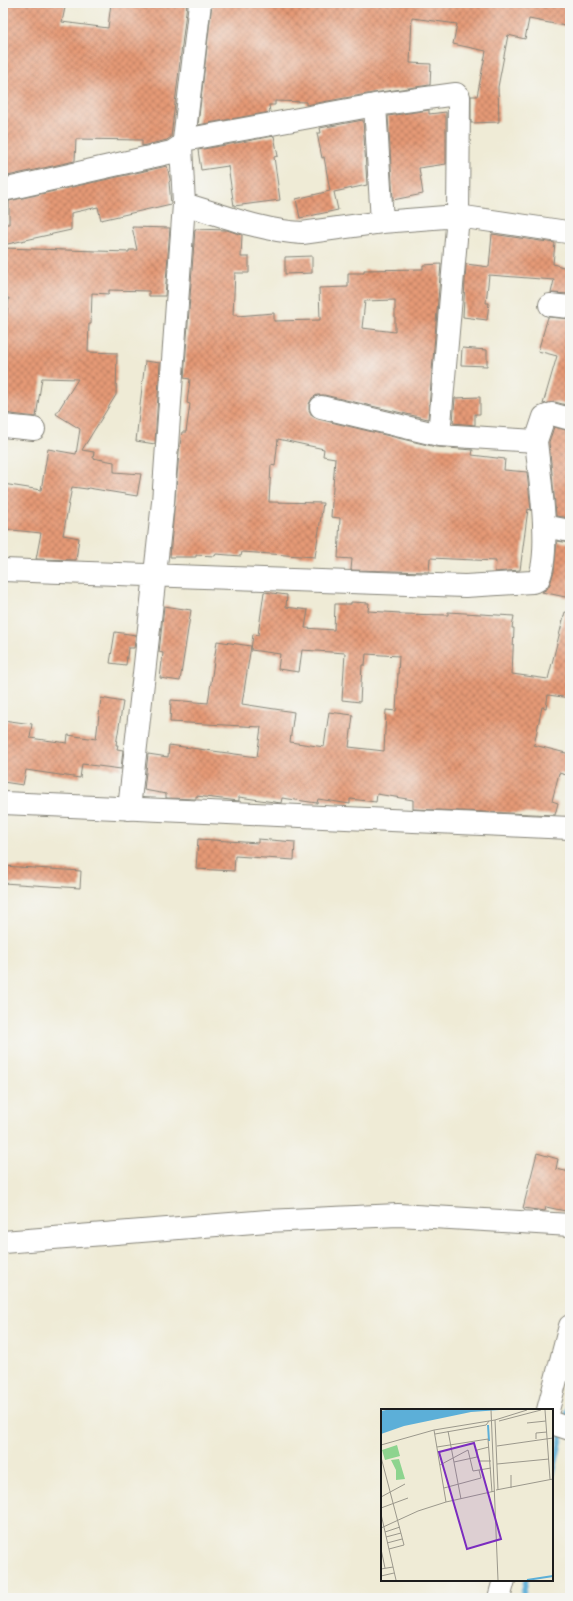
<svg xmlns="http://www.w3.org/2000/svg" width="573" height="1601" font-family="Pangolin,sans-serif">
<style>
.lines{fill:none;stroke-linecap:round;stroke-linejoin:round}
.stream{stroke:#5cafd8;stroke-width:5.5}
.building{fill:url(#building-cross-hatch);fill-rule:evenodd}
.minor-casing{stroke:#868479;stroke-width:24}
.major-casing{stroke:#868479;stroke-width:24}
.highway-casing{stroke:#868479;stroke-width:24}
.minor{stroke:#fff;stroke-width:22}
.major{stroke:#fff;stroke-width:22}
.highway{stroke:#fff;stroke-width:22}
.inset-river{fill:none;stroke:#5cafd8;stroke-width:2}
.inset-road{fill:none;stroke:#9b988c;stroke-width:1}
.view{fill:#7b2cbf;fill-opacity:0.15;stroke:#7b2cbf;stroke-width:2}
.inset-edge{fill:none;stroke:#1c1c1c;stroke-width:2}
</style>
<defs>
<pattern id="building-cross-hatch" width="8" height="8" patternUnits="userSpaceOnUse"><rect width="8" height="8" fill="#e59a76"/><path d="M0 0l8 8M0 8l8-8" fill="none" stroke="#b97d60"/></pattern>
</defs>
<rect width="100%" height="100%" fill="#f6f6f2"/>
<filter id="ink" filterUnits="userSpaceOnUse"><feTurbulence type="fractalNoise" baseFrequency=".025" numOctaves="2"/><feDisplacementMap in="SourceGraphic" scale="8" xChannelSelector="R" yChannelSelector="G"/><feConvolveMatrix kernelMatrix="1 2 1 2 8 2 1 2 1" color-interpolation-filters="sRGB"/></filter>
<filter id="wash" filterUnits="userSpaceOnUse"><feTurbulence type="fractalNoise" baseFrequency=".012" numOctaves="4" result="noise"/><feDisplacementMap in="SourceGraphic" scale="16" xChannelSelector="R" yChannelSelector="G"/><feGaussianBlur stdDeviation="0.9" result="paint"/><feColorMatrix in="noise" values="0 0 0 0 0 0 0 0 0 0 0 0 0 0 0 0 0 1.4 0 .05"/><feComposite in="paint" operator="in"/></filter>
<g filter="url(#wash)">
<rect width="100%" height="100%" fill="#efebd6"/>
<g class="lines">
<!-- stream -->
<path class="stream" d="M565,1423L570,1403
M552,1476L563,1431
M522,1598L526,1580"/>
</g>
<g id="blocks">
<!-- building -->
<path class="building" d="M3,3H66L62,22L108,28L111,3H187L171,137L167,140L142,146V140L76,139L75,161L3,177Z
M212,3H570V27L529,19L525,39L508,35L498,87L499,122L471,123V96H477L486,51L453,44L457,24L412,18L410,63L431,64L430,85L373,93L306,105V102L275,101V105H269L270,112L198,125Z
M429,110V114L446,112V164L419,168L423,194L393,200L388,116Z
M363,120L367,185L334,192L338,210L300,218L296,199L330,191L324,157L322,158L317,133H321L320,128Z
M274,136L278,156L274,157L280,200L234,206L228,166L201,170L198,150Z
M167,166L170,179V181L169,182L171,204L101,220L98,207L71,213V230L3,245V224H9V201Z
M132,227L170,228L165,296H149V291L109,290V294L92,293L91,324H89L88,352L117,353L116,395L82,450L94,452L93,458L114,462V472L141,474L137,496L88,488L87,489L72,487L63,535L79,538L76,560L36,559L41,533L3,529V484L41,490L48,449L76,454L80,429L56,414L78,379L42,378L36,417L11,414L3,412V346L9,298H3V248L129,252V250H137Z
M195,229L227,230L242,235L241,257H249V273H235L233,315H237V316L274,313V321L320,320L319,288L348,287V273H364V270L423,269V265L441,264L428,419L324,395H317L312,398L309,404V410L312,416L318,419L436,447L473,450L472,455L505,459L504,470L527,472L531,510L528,509L520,570L495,572L496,561L430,558L429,572L351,570L352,559L338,558L340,518L331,517L335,458L323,456L324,449L278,439L275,466L271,465L269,502L323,503L315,557L242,552L241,556L216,554L215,556L196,555V557H170L179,452L182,432H186L190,404L187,403L190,379L184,378ZM395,300V332L362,328L365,301Z
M492,234L555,243L553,264L570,269V294L551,293L554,280L489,275L486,303H489L487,320L463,317L466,264L489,267Z
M312,256V273L285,274V257Z
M548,317L570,319V406L555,402L543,404L557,356L538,351Z
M462,348L487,350V366L461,365Z
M145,361L160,363L155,444L136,441Z
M480,397V414H475V425L453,423L455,398Z
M554,427L570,431V518L556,516L549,442Z
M557,541L570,543V598L542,592L547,589L550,584L554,571Z
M264,592L287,595L286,607L308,610L305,628L334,630L335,604H351V602L369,603L368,611L400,613V614L448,615V612L514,616L512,628H514L512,674L548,679L565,612L570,613V698L548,695L546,708L542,707L534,745L570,754V776L559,773L552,801L558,803L555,815L413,809V800L377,794L376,802L350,799V804L318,799L317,803L282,798L281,803L239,797V801L196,796V799L166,798V794L144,790L148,754L168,757L169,745L257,757L261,727L170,722L171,700L208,703L217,641L251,646L242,704L294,712L290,742L324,747L329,712L353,715L349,747L384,751L386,710L396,711L399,656L366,654L365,665H362L360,702L342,700L345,653L302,650L299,672L278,669L280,654L251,650L253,634L258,635Z
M164,606L191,610L180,681L160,678L163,653L159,652Z
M115,632L136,635L134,648H128L126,665L110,663Z
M101,698L123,702L116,745H118L117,749L123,750L121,769L82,764L80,778L26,770L23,785L3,782V720L32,724L30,738L67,743L68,735L96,739Z
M198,839L258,843V839L295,842L294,860L235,856L234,871L196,869Z
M3,866L81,871L80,888L3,883Z
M537,1153L558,1159L556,1169L570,1172V1212L546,1207L545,1211L523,1208Z"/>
</g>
</g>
<g filter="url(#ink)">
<use href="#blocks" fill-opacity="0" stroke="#868479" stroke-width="1"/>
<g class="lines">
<!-- minor casing -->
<g class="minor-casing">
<path id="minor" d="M375,105L382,222
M184,140L375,105L456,94L459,97L458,216L439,435L536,441L544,417L552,414L570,419
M3,190L172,152L181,146L184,140L200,3
M184,204C222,215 262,231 302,233L382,222L458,216L567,232L570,231
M550,305L570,307
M321,407L439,435
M3,426L34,429
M544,526L570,531
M3,570L465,586L532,582L538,580C552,553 539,473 536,441
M129,809L163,502L184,204L181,146
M3,1242L267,1221L398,1215L570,1225
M552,1423L570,1429"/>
</g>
<!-- major casing -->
<g class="major-casing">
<path id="major" d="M3,803L570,828"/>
</g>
<!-- highway casing -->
<g class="highway-casing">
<path id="highway" d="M548,1410L570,1326
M499,1598L504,1580"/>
</g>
<!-- minor -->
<use href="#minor" class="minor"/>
<!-- major -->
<use href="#major" class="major"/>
<!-- highway -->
<use href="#highway" class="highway"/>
</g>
</g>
<!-- overview -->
<g transform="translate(381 1409)">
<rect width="172" height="172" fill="#efebd6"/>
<path d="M16,36L19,47L4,51L1,41Z" fill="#8dd48f"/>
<path d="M18,50L24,70L15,71V61L10,51Z" fill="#8dd48f"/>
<path d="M5,1H119L90,3L23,17L0,25V2Z" fill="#5cafd8"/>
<path class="inset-river" d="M107,16L108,32M146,171L172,167"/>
<path class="inset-road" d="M110,1L117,171M164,1L169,70M114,11L117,81M118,12L160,1M146,14L165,12M53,21L114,11L146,1M67,22L80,90M54,25L105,16L108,12M155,30V24L166,23M0,36L53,21L65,93L114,82M116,37L172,29M56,38L107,30L111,83M0,48L23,136L8,140M72,49L87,41L92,62L110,59M97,52H110M73,53L96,48V41L108,38M116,55L168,50M59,56L72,49M130,66V79M63,79L100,69L98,61M115,81L172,70M0,88L24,75M0,99L27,89M0,105L15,171M0,119L37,102L65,93M4,123L19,118M5,128L20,124M6,134L21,130M0,140L4,159M0,160L12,158M0,167L13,164"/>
<path class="view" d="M93,34L120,130L86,140L58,43Z"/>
<rect width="172" height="172" class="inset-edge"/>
</g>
<!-- margin -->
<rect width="573" height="1601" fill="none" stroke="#f6f6f2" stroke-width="16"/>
</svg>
